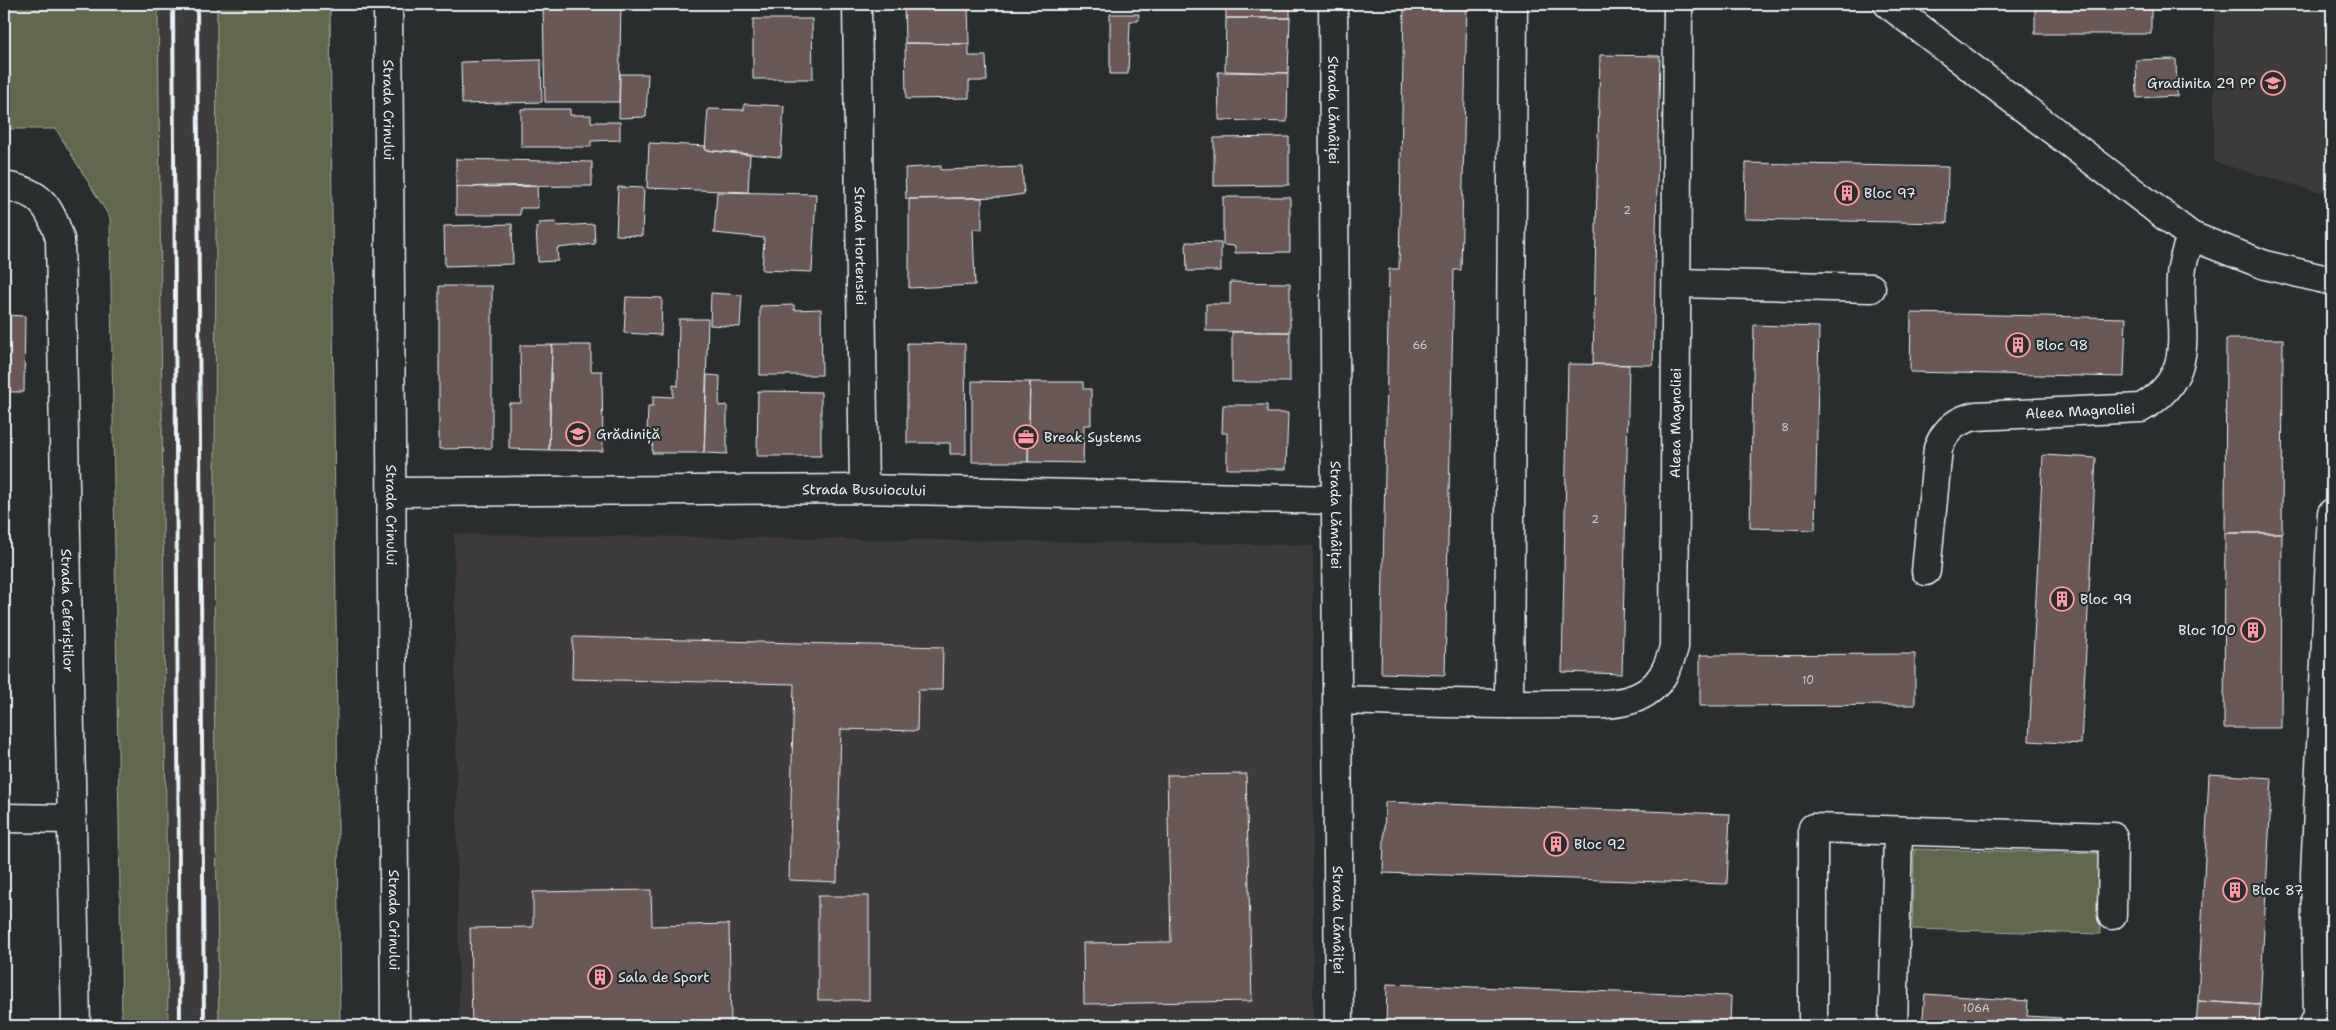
<svg xmlns="http://www.w3.org/2000/svg" width="2336" height="1030" font-family="'Shantell Sans',sans-serif">
<style>
.built{fill:#3e3a3a}
.green{fill:#62674d;stroke:#a5aca2}
.building{fill:#6b5956;stroke:#e8f1f8}
.lines{fill:none;stroke-linecap:round;stroke-linejoin:round}
.minor-casing{stroke:#e8f1f8;stroke-width:31}
.minor{stroke:#2a2d2e;stroke-width:28}
.rail{stroke:#e8f1f8;stroke-width:4}
.labels{text-anchor:middle;stroke-width:4.5;stroke-linejoin:round;paint-order:stroke}
.number-label{font-size:11px;fill:#c9cbd0}
.poi-label{font-size:14px;fill:#e8f1f8;stroke:#2a2d2e;text-anchor:start}
.street-label{font-size:14px;fill:#e8f1f8;stroke:#2a2d2e}
</style>
<rect width="100%" height="100%" fill="#2a2d2e"/>
<filter id="ink" filterUnits="userSpaceOnUse"><feTurbulence type="fractalNoise" baseFrequency=".02" numOctaves="2"/><feDisplacementMap in="SourceGraphic" scale="10" xChannelSelector="R" yChannelSelector="G"/><feConvolveMatrix kernelMatrix="1 2 1 2 8 2 1 2 1" color-interpolation-filters="sRGB"/></filter>
<g filter="url(#ink)">
<!-- built -->
<path class="built" d="M158,4H217L214,693L219,1026H168Z
M2214,4H2332V192L2315,191L2214,162Z
M454,534L1313,545V1026H459Z"/>
<!-- green -->
<path class="green" d="M4,4H158L168,1026H122L110,218L56,129H4Z
M217,4H330L340,1026H219L214,693Z
M1914,849L2100,853L2101,934L1912,929Z"/>
<!-- building -->
<path class="building" d="M543,4H621L619,102H545Z
M904,4H968L969,44L905,43Z
M1226,4H1290V18H1226Z
M1404,4H1467L1461,270H1454L1445,675L1381,673L1389,269H1399Z
M2035,4H2151V34H2035Z
M1110,14H1139L1138,21H1130L1128,74H1110Z
M1226,18H1290L1288,73L1225,71Z
M753,19H812L813,79H753Z
M905,43L969,44V56H986L987,81H969V98L906,99Z
M1600,55L1660,56L1653,365L1593,364Z
M2176,59L2177,96L2137,98L2136,60Z
M541,60L542,102L462,104L461,62Z
M1218,72L1288,73L1287,122L1219,120Z
M620,74H648L646,117L619,118Z
M744,104L784,106L781,157L705,150L708,109L744,110Z
M521,109H570V115H591V122H620V140L591,141V147H521Z
M1289,137V185L1214,186V138Z
M649,143L706,146L705,150L750,155L748,192L647,188Z
M456,159L592,162V186L456,187Z
M1746,163L1948,167L1947,223L1745,219Z
M941,166V170L1022,167L1024,194L1004,197L906,199L905,168Z
M537,185L538,208H520V215H456V187Z
M618,187L644,188L642,236L616,235Z
M717,192L816,194L812,272L762,270L764,238L714,233Z
M1223,197H1290V252L1235,253V246L1223,245Z
M982,198V230L973,229L975,285L909,288V199Z
M556,222L557,226L594,224L595,244L557,248L558,261L538,262L536,227H539V223Z
M512,224L513,264L445,266L444,226Z
M1186,242L1221,243V271H1187Z
M1230,282L1290,283V332L1206,331V304H1230Z
M439,286H492V448L439,449Z
M711,293L742,295L740,327L710,325Z
M626,297L662,298L661,335L624,333Z
M794,305V310L821,309L822,375H760V306Z
M1911,313L2126,318L2124,377L1910,372Z
M4,315L25,316L24,392H4Z
M679,319H708L704,453H652L653,434H647L648,406H653V396L673,397V385L678,386Z
M1754,325L1819,327L1815,530L1750,528Z
M1232,332H1290V382H1232Z
M2226,339H2283L2282,533H2225Z
M907,343L965,344L966,454H950V443H907Z
M520,345H552L549,450L509,449V403H521Z
M552,345H591V371H602L603,451L549,450Z
M1568,364L1629,365L1622,674L1562,672Z
M707,375L720,376L719,406L727,405V454L704,453Z
M972,381L1030,382L1028,462H972Z
M1030,382H1083V389H1091V425H1084L1083,463L1028,462Z
M758,391L821,392V456H757Z
M1223,405H1267V413H1288L1286,469H1227V433H1222Z
M2043,455L2096,458L2081,744L2029,741Z
M2225,533H2282L2281,728H2224Z
M4,550L5,639V752H4Z
M573,637L943,647L942,690H918L917,731L841,729L837,882L789,880L794,684L572,679Z
M1915,654V705L1700,706V655Z
M1246,774L1252,1001L1084,1004L1083,943L1171,942L1167,775Z
M2209,774L2272,778L2260,1005L2198,1001Z
M1385,802L1730,814L1727,884L1383,873Z
M651,890L652,926L729,924L731,1026H472L470,928L533,927V892Z
M818,896H869V1000H818Z
M1387,984L1731,996L1730,1026H1386Z
M1925,994L2028,1001L2027,1016L2061,1018L2060,1026H1922Z
M2198,1001L2260,1005L2259,1026H2196Z"/>
<g class="lines">
<!-- minor casing -->
<g class="minor-casing">
<g id="minor">
<path id="s1" d="M388,4L395,1026"/>
<path id="s2" d="M857,4L864,489"/>
<path id="s3" d="M1333,4L1339,1026"/>
<path d="M1888,4L2191,236L2265,265L2332,281"/>
<path id="s4" d="M4,186C40,191 50,206 60,239L76,1026"/>
<path d="M1677,283L1871,288"/>
<path id="s5" d="M392,492L864,489L1336,500"/>
<path id="s6" d="M1926,571L1938,448C1945,430 1956,420 1976,416L2141,408C2199,375 2178,331 2181,277C2181,263 2187,249 2191,236"/>
<path id="s7" d="M1338,700C1412,702 1487,705 1562,704C1587,704 1615,707 1638,697C1660,687 1668,669 1674,647L1678,4"/>
<path d="M1509,704L1513,4"/>
<path d="M4,818L70,819"/>
<path d="M1813,1026V828L2113,837L2112,915"/>
<path d="M1893,1026L1898,831"/>
<path d="M2313,1026L2318,1015L2315,874L2332,513"/>
</g>
</g>
<!-- minor -->
<use href="#minor" class="minor"/>
<!-- rail -->
<path class="rail" d="M173,4L180,1026
M197,4L204,1026"/>
</g>
</g>
<!-- icons -->
<defs>
<g id="school-ring" transform="scale(1.25)"><circle r="9.5" fill="#2a2d2e" stroke="#ff9aa2" stroke-width="1.5"/><path d="M0-5L7-2L0 1L-7-2ZM-4 1L0 2.5L4 1V4Q0 6-4 4Z" fill="#ff9aa2"/></g>
<g id="building-ring" transform="scale(1.25)"><circle r="9.5" fill="#2a2d2e" stroke="#ff9aa2" stroke-width="1.5"/><path d="M-4-6H4V6H1V3H-1V6H-4ZM-2.5-4.3h1.7v1.8h-1.7ZM.8-4.3h1.7v1.8H.8ZM-2.5-1h1.7V.8h-1.7ZM.8-1h1.7V.8H.8Z" fill="#ff9aa2"/></g>
<g id="office-ring" transform="scale(1.25)"><circle r="9.5" fill="#2a2d2e" stroke="#ff9aa2" stroke-width="1.5"/><path d="M-6-3h4V-5.5h4V-3h4V5H-6ZM-1-4.5V-3h2v-1.5ZM-6 0V1H6V0Z" fill="#ff9aa2"/></g>
</defs>
<g fill-rule="evenodd">
<use href="#school-ring" x="2273" y="83"/>
<use href="#building-ring" x="1847" y="193"/>
<use href="#building-ring" x="2018" y="345"/>
<use href="#school-ring" x="578" y="434"/>
<use href="#office-ring" x="1026" y="437"/>
<use href="#building-ring" x="2062" y="599"/>
<use href="#building-ring" x="2253" y="630"/>
<use href="#building-ring" x="1556" y="844"/>
<use href="#building-ring" x="2235" y="890"/>
<use href="#building-ring" x="600" y="977"/>
</g>
<g class="labels">
<!-- number labels -->
<g class="number-label">
<text x="1627" y="214">2</text>
<text x="1420" y="349">66</text>
<text x="1785" y="431">8</text>
<text x="1595" y="523">2</text>
<text x="1808" y="684">10</text>
<text x="1976" y="1012">106A</text>
</g>
<!-- poi labels -->
<g class="poi-label">
<text x="2256" y="88" text-anchor="end">Gradinita 29 PP</text>
<text x="1864" y="198">Bloc 97</text>
<text x="2036" y="350">Bloc 98</text>
<text x="596" y="439">Grădiniță</text>
<text x="1044" y="442">Break Systems</text>
<text x="2080" y="604">Bloc 99</text>
<text x="2236" y="635" text-anchor="end">Bloc 100</text>
<text x="1574" y="849">Bloc 92</text>
<text x="2252" y="895">Bloc 87</text>
<text x="618" y="982">Sala de Sport</text>
</g>
<!-- street labels -->
<g class="street-label">
<text dy="5" stroke="none"><textPath href="#s1" startOffset="106">Strada Crinului</textPath></text>
<text dy="5" stroke="none"><textPath href="#s3" startOffset="106">Strada Lămâiței</textPath></text>
<text dy="5" stroke="none"><textPath href="#s2" startOffset="242">Strada Hortensiei</textPath></text>
<text dy="5" stroke="none"><textPath href="#s6" startOffset="280">Aleea Magnoliei</textPath></text>
<text dy="5" stroke="none"><textPath href="#s7" startOffset="589">Aleea Magnoliei</textPath></text>
<text dy="5" stroke="none"><textPath href="#s5" startOffset="472">Strada Busuiocului</textPath></text>
<text dy="5" stroke="none"><textPath href="#s1" startOffset="511">Strada Crinului</textPath></text>
<text dy="5" stroke="none"><textPath href="#s3" startOffset="511">Strada Lămâiței</textPath></text>
<text dy="5" stroke="none"><textPath href="#s4" startOffset="455">Strada Ceferiștilor</textPath></text>
<text dy="5" stroke="none"><textPath href="#s1" startOffset="916">Strada Crinului</textPath></text>
<text dy="5" stroke="none"><textPath href="#s3" startOffset="916">Strada Lămâiței</textPath></text>
</g>
</g>
<!-- margin -->
<rect width="2336" height="1030" fill="none" stroke="#2a2d2e" stroke-width="20"/>
<rect x="10" y="10" width="2316" height="1010" fill="none" stroke="#e8f1f8" stroke-width="2" filter="url(#ink)"/>
</svg>
